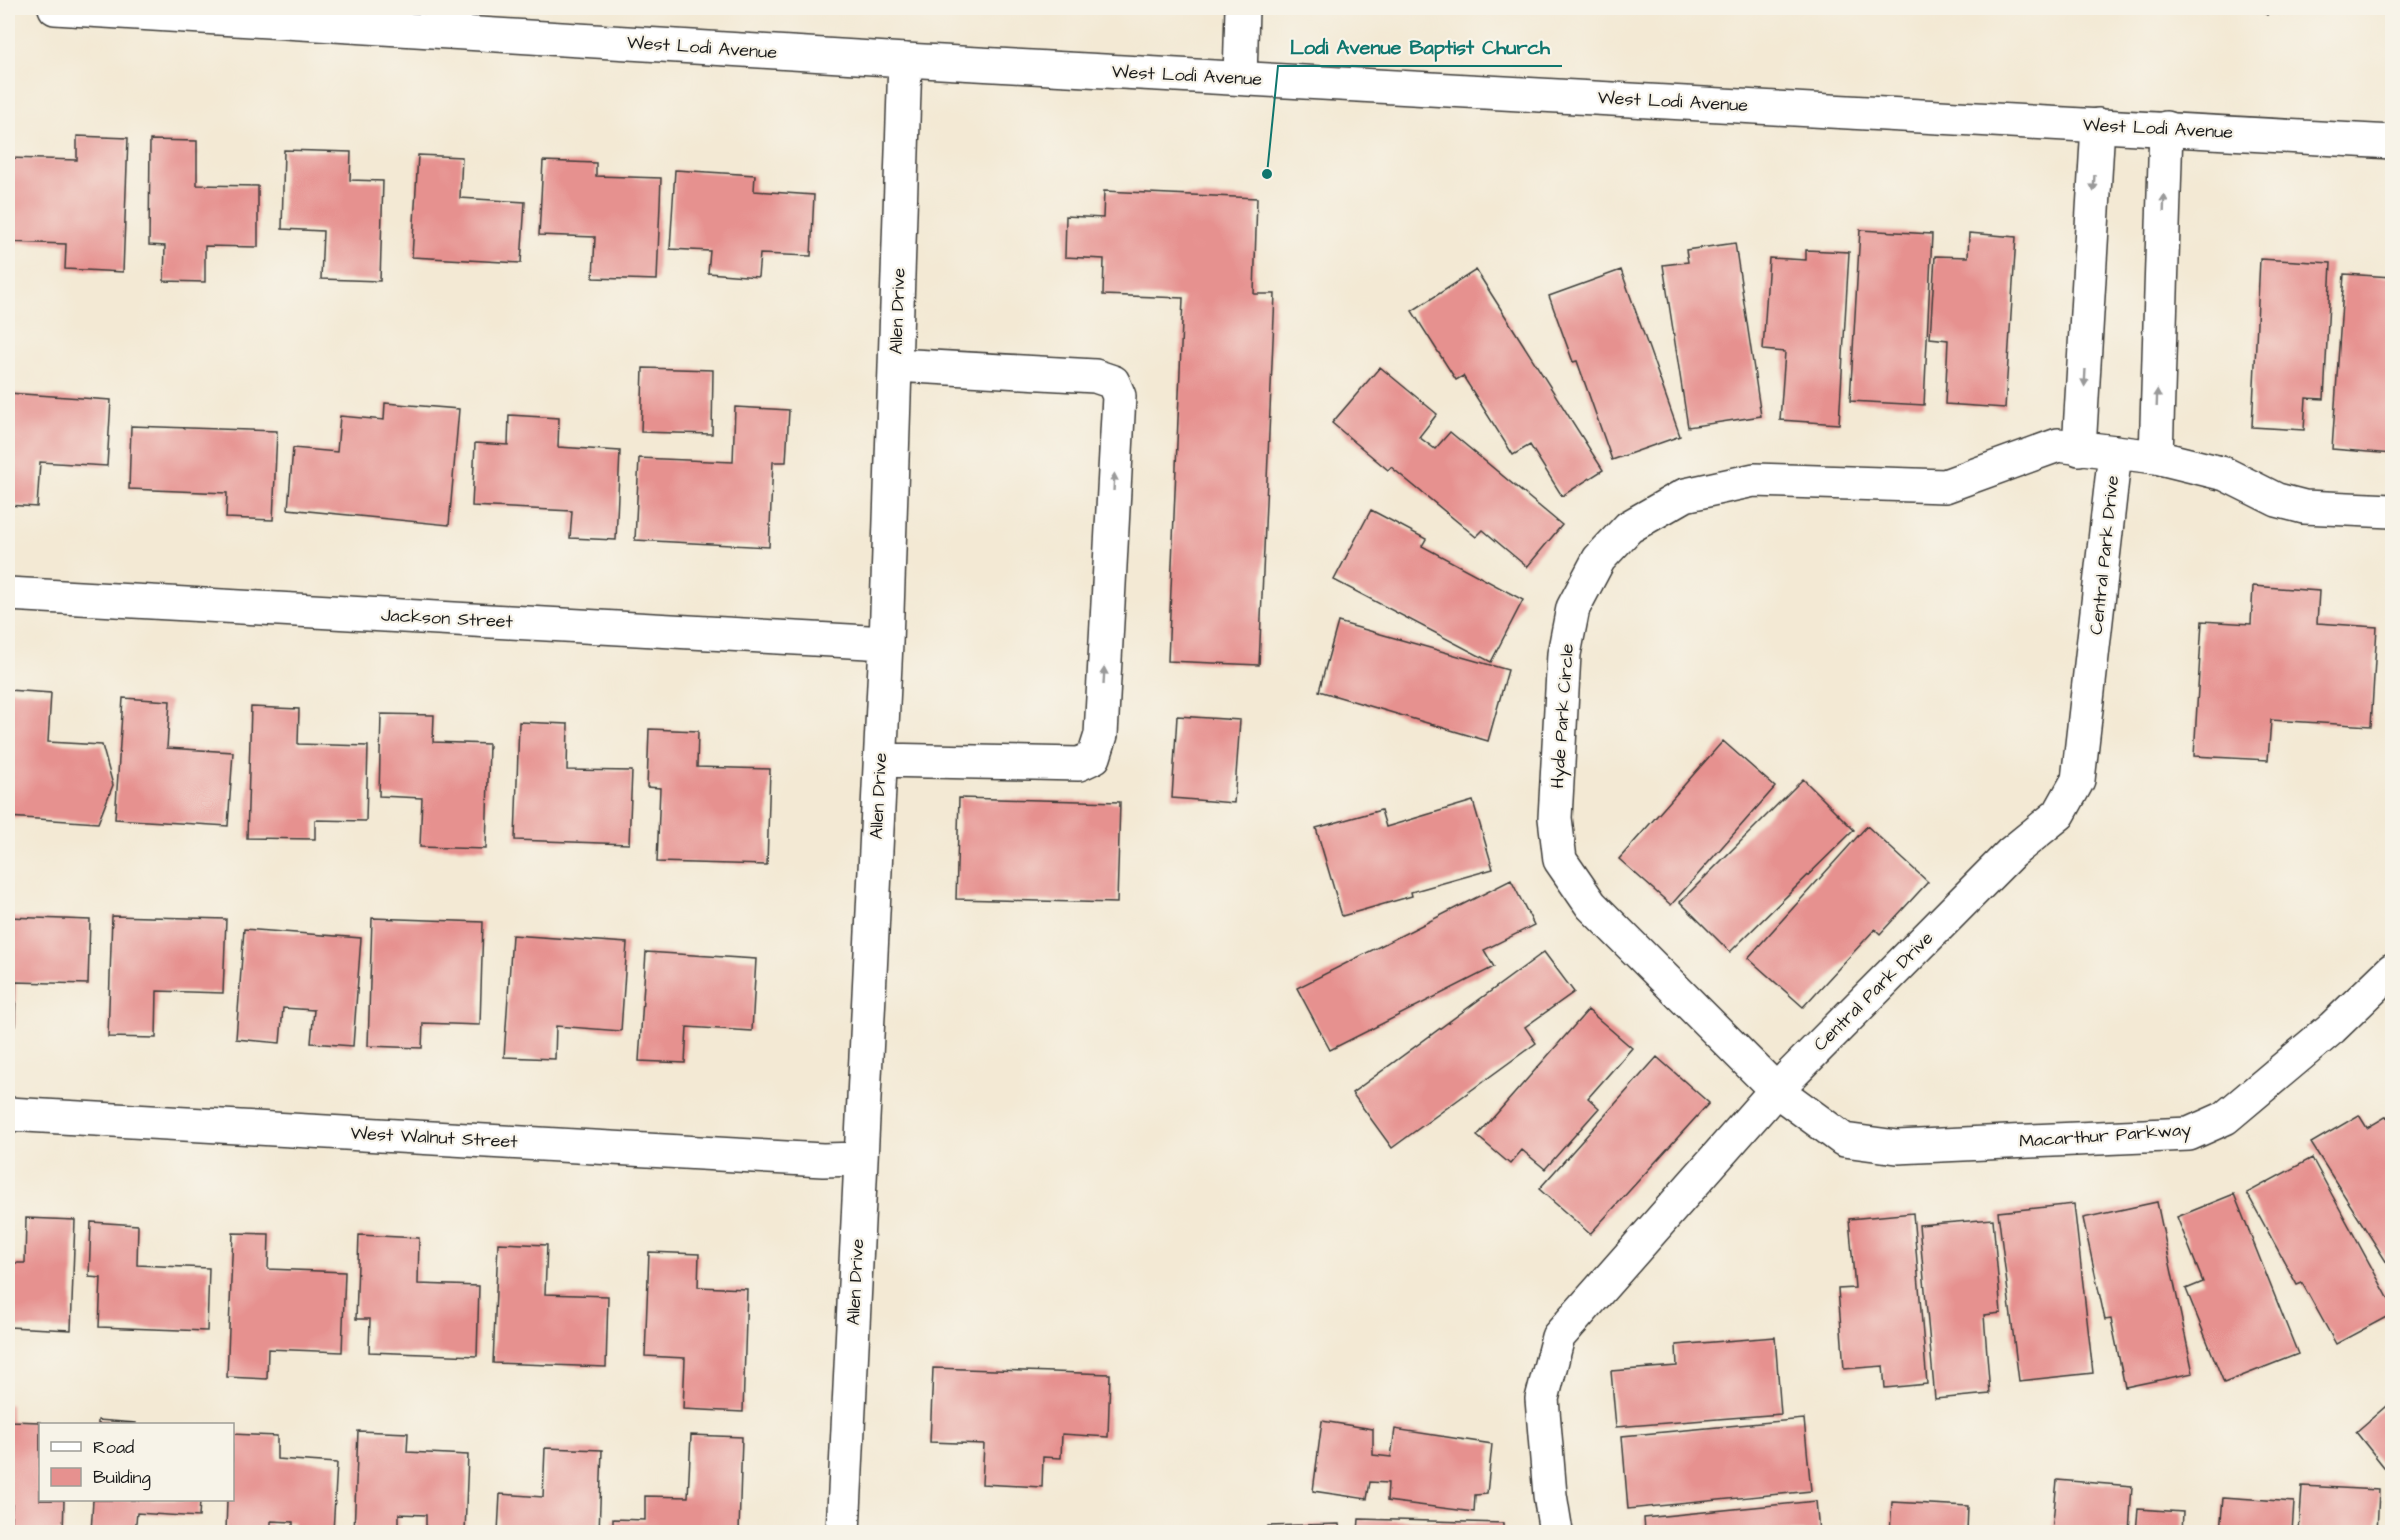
<svg xmlns="http://www.w3.org/2000/svg" width="2400" height="1540" font-family="'Architects Daughter',sans-serif">
<style>
.building{fill:#e6918f}
.lines{fill:none;stroke-linecap:round;stroke-linejoin:round}
.minor-casing{stroke:#3c3b38;stroke-width:36}
.major-casing{stroke:#3c3b38;stroke-width:36}
.minor{stroke:#fff;stroke-width:33}
.major{stroke:#fff;stroke-width:33}
.oneway{fill:#999}
.labels{text-anchor:middle;stroke-width:4.5;stroke-linejoin:round;paint-order:stroke}
.street-label{font-size:18px;fill:#1c1c1c;stroke:#f7f3e8}
.leader{fill:none;stroke:#0f766e;stroke-width:2}
.callout-dot{fill:#0f766e;stroke:#f7f3e8;stroke-width:2}
.callout-label{font-size:20px;text-anchor:middle;font-weight:bold;fill:#0f766e;stroke:#f7f3e8;stroke-width:4.5;stroke-linejoin:round;paint-order:stroke}
</style>
<rect width="100%" height="100%" fill="#f7f3e8"/>
<filter id="ink" filterUnits="userSpaceOnUse"><feTurbulence type="fractalNoise" baseFrequency=".0167" numOctaves="2"/><feDisplacementMap in="SourceGraphic" scale="12" xChannelSelector="R" yChannelSelector="G"/><feConvolveMatrix kernelMatrix="1 2 1 2 8 2 1 2 1" color-interpolation-filters="sRGB"/></filter>
<filter id="wash" filterUnits="userSpaceOnUse"><feTurbulence type="fractalNoise" baseFrequency=".008" numOctaves="4" result="noise"/><feDisplacementMap in="SourceGraphic" scale="24" xChannelSelector="R" yChannelSelector="G"/><feGaussianBlur stdDeviation="1.35" result="paint"/><feColorMatrix in="noise" values="0 0 0 0 0 0 0 0 0 0 0 0 0 0 0 0 0 1.4 0 .05"/><feComposite in="paint" operator="in"/></filter>
<g filter="url(#wash)">
<rect width="100%" height="100%" fill="#f3e9d4"/>
<g id="blocks">
<!-- building -->
<path class="building" d="M2257,8H2272L2267,15Z
M2379,8H2392V17Z
M77,136L128,138L123,272L65,269L66,244L8,242V158L77,160Z
M150,140L197,141V185L258,186V247L205,246V282L164,281L165,246L149,245Z
M284,150L351,152L350,180L383,181L380,281L321,279L323,231L282,229Z
M418,155L462,157L460,198L525,202L521,263L412,257Z
M543,161L596,163V176L661,178L657,280L593,278L595,237L539,235Z
M675,170L755,175L754,191L814,195L811,256L760,254L758,277L708,273L710,251L670,249Z
M1104,191L1257,198L1254,294H1275L1259,665L1168,661L1183,298L1103,295L1104,259L1065,257L1066,216L1103,218Z
M1860,230L1932,234L1924,405L1850,401Z
M1969,233L2016,237L2005,408L1945,404L1948,340L1930,338L1935,256L1968,257Z
M1735,243L1761,416L1688,427L1663,265L1688,262L1686,250Z
M1806,250L1849,252L1839,424L1780,420L1785,352L1763,350L1769,258L1806,260Z
M2260,259L2331,263L2324,399L2306,398L2304,430L2252,427Z
M1476,270L1603,470L1562,496L1530,445L1513,455L1463,376L1456,380L1412,311Z
M1621,270L1680,436L1612,460L1577,361L1573,362L1549,296Z
M2344,274L2392,277V454L2332,449Z
M1380,367L1437,414L1419,437L1435,449L1450,432L1562,525L1527,567L1483,530L1476,537L1391,467L1388,470L1332,423Z
M643,368L713,370L712,434L641,432Z
M8,393L111,400L107,466L40,462L37,507L8,505Z
M385,403L459,409L449,525L288,509L293,448L337,452L340,416L384,420Z
M735,407L789,410L786,462H773L769,547L635,540L639,458L733,462Z
M509,415L559,418L558,447L620,451L616,540L570,538L572,511L472,506L475,443L508,445Z
M131,426L277,431L273,520L226,518L227,493L129,489Z
M1371,510L1426,539L1422,546L1523,600L1491,662L1334,580Z
M2253,586L2319,591L2317,623L2377,627L2371,726L2271,720L2268,760L2194,756L2202,621L2251,624Z
M1338,622L1508,670L1488,741L1319,691Z
M8,690L51,693L48,742L102,745L113,785L98,823L8,817Z
M123,698L170,701L167,748L233,752L228,826L115,819Z
M251,707L299,709L298,744L368,746L366,821L315,820V839L247,838Z
M381,714L434,715L433,742L489,744L486,849L420,847L422,798L379,796Z
M1177,716L1240,720L1234,803L1172,798Z
M519,722L568,724L567,770L632,771L629,844L515,840Z
M649,729L698,731L697,767L770,769L767,865L657,862L660,788L647,787Z
M1723,741L1775,787L1671,905L1619,859Z
M1803,779L1854,830L1730,952L1680,902Z
M959,798L1120,802L1117,903L956,899Z
M1473,801L1493,869L1411,892L1412,896L1342,916L1316,828L1381,810L1386,827Z
M1867,826L1928,882L1880,934L1875,929L1803,1007L1748,958Z
M1511,880L1534,925L1484,950L1494,967L1330,1050L1297,988Z
M112,916L226,919L223,993L157,991L156,1038L108,1037Z
M8,917L90,920L88,984L16,982L15,1026H8Z
M372,918L483,922L480,1025L423,1023L422,1048L368,1046Z
M244,929L361,938L353,1046L311,1043L314,1010L283,1008L280,1043L236,1039Z
M512,935L627,943L621,1031L556,1026L555,1059L504,1057Z
M646,952L756,959L752,1031L687,1027L685,1063L639,1061Z
M1544,952L1574,992L1525,1027L1536,1043L1392,1148L1352,1093Z
M1588,1010L1632,1048L1588,1098L1599,1108L1545,1169L1522,1150L1510,1164L1477,1136Z
M1657,1057L1709,1103L1590,1234L1539,1189Z
M2359,1115L2367,1128L2387,1116L2392,1126V1271L2311,1143Z
M2312,1158L2392,1305V1314L2336,1344L2302,1283L2297,1285L2247,1193Z
M2234,1194L2298,1354L2224,1383L2186,1289L2203,1282L2177,1217Z
M2157,1202L2193,1373L2125,1387L2111,1319L2105,1320L2083,1218Z
M2074,1204L2093,1373L2019,1381L1998,1212Z
M1913,1213L1927,1384L1885,1388L1883,1366L1844,1369L1838,1289L1855,1288L1849,1219Z
M26,1218L75,1220L71,1330L8,1327V1263H25Z
M1993,1219L2001,1313L1984,1315L1990,1394L1935,1399L1919,1225Z
M91,1222L138,1225L137,1265L209,1268L207,1331L99,1327L101,1278L89,1277Z
M233,1233L269,1234L268,1269L345,1272L342,1352L268,1349L267,1379L227,1377Z
M359,1235L419,1238L418,1284L479,1286L477,1356L369,1352L370,1319H356Z
M498,1243L547,1245L545,1294L608,1296L606,1367L493,1363Z
M649,1252L699,1254L698,1287L747,1289L743,1412L683,1409L685,1358L645,1356Z
M1775,1337L1781,1414L1616,1427L1611,1371L1677,1366L1676,1345Z
M933,1368L1110,1374L1108,1437L1062,1434L1061,1458L1043,1457L1042,1487L982,1484L984,1444L930,1442Z
M2392,1401V1477L2356,1432Z
M8,1404L11,1405V1421L40,1422V1500H64L63,1532H10L12,1504H8Z
M1804,1419L1811,1491L1628,1509L1622,1436Z
M98,1420L136,1423V1424H98Z
M1322,1421L1373,1429V1455L1391,1457L1395,1429L1492,1444L1487,1494L1475,1495L1474,1512L1387,1501L1388,1483L1370,1482L1367,1499L1313,1491Z
M358,1431L408,1433L407,1452L468,1455L465,1532H426V1515L399,1514V1532H354Z
M232,1434L277,1436V1459L337,1463L333,1532H293V1522L271,1521V1532H226L227,1500H232Z
M691,1435L742,1437L739,1532H613V1519L645,1520V1496L688,1497Z
M545,1448L602,1450L599,1532H498L500,1494L543,1497Z
M2057,1480L2132,1486L2129,1532H2052Z
M2302,1486L2379,1490L2377,1532H2299Z
M2223,1497L2294,1502L2292,1532H2220Z
M93,1500H200L199,1517L137,1513L135,1532H91Z
M1816,1501L1819,1532H1645L1644,1518Z
M1892,1502L1968,1506L1967,1532H1890Z
M2138,1509L2183,1512L2182,1532H2136Z
M1359,1519L1503,1523V1532H1358Z
M1339,1524L1340,1532H1268V1526Z"/>
</g>
</g>
<g filter="url(#ink)">
<use href="#blocks" fill-opacity="0" stroke="#3c3b38" stroke-width="1.5"/>
<g class="lines">
<!-- minor casing -->
<g class="minor-casing">
<path id="minor" d="M1240,78L1242,8
M2079,449L2098,125
M2156,457L2166,128
M2392,511L2304,507L2277,500L2225,474L2156,457L2058,445L1945,486L1754,480L1685,495L1629,527L1599,559L1573,608L1564,654L1555,818L1560,860L1591,905L1776,1090L1844,1140L1897,1147L2189,1134L2225,1118L2332,1028L2392,970
M8,594L886,643
M880,760L1079,764L1094,757L1101,735L1119,396L1113,382L1095,376L895,365
M8,1114L823,1160L860,1159
M843,1532L886,643L905,60
M1556,1532L1550,1495L1542,1399L1558,1337L1776,1090L2011,853L2059,814L2078,780L2115,452"/>
</g>
<!-- major casing -->
<g class="major-casing">
<path id="major" d="M55,8L905,60L2392,142"/>
</g>
<!-- minor -->
<use href="#minor" class="minor"/>
<!-- major -->
<use href="#major" class="major"/>
</g>
<!-- one-way arrows -->
<defs><path id="oneway-solid" d="M-6-.8H1V-3.2L6.5 0L1 3.2V.8H-6Z" transform="scale(1.5)"/></defs>
<g class="oneway">
<use href="#oneway-solid" transform="translate(2094 183) rotate(93)"/>
<use href="#oneway-solid" transform="translate(2164 203) rotate(-88)"/>
<use href="#oneway-solid" transform="translate(2085 378) rotate(93)"/>
<use href="#oneway-solid" transform="translate(2157 398) rotate(-88)"/>
<use href="#oneway-solid" transform="translate(1114 482) rotate(-87)"/>
<use href="#oneway-solid" transform="translate(1104 676) rotate(-87)"/>
</g>
</g>
<g class="labels">
<!-- street labels -->
<g class="street-label">
<text transform="translate(702 47) rotate(4)" y="6">West Lodi Avenue</text>
<text transform="translate(1187 75) rotate(3)" y="6">West Lodi Avenue</text>
<text transform="translate(1673 101) rotate(3)" y="6">West Lodi Avenue</text>
<text transform="translate(2158 128) rotate(3)" y="6">West Lodi Avenue</text>
<text transform="translate(897 311) rotate(-88)" y="6">Allen Drive</text>
<text transform="translate(2104 555) rotate(-84)" y="6">Central Park Drive</text>
<text transform="translate(447 618) rotate(3)" y="6">Jackson Street</text>
<text transform="translate(1562 716) rotate(-86)" y="6">Hyde Park Circle</text>
<text transform="translate(878 796) rotate(-87)" y="6">Allen Drive</text>
<text transform="translate(1873 991) rotate(-45)" y="6">Central Park Drive</text>
<text transform="translate(2105 1135) rotate(-4)" y="6">Macarthur Parkway</text>
<text transform="translate(434 1137) rotate(3)" y="6">West Walnut Street</text>
<text transform="translate(855 1282) rotate(-87)" y="6">Allen Drive</text>
</g>
</g>
<!-- callouts -->
<path class="leader" d="M1267 174L1278 66H1562"/>
<circle class="callout-dot" cx="1267" cy="174" r="6"/>
<g class="callout-label">
<text x="1420" y="54">Lodi Avenue Baptist Church</text>
</g>
<!-- margin -->
<rect width="2400" height="1540" fill="none" stroke="#f7f3e8" stroke-width="30"/>
<!-- legend -->
<rect x="39" y="1423" width="195" height="78" fill="#f7f3e8" stroke="#9f9d96" stroke-width="1.5"/>
<rect x="51" y="1442" width="30" height="9" fill="#ffffff" stroke="#9f9d96" stroke-width="1.5"/>
<text x="93" y="1453" font-size="18" fill="#1c1c1c">Road</text>
<rect x="51" y="1468" width="30" height="18" fill="#e6918f" stroke="#9f9d96" stroke-width="1.5"/>
<text x="93" y="1483" font-size="18" fill="#1c1c1c">Building</text>
</svg>
